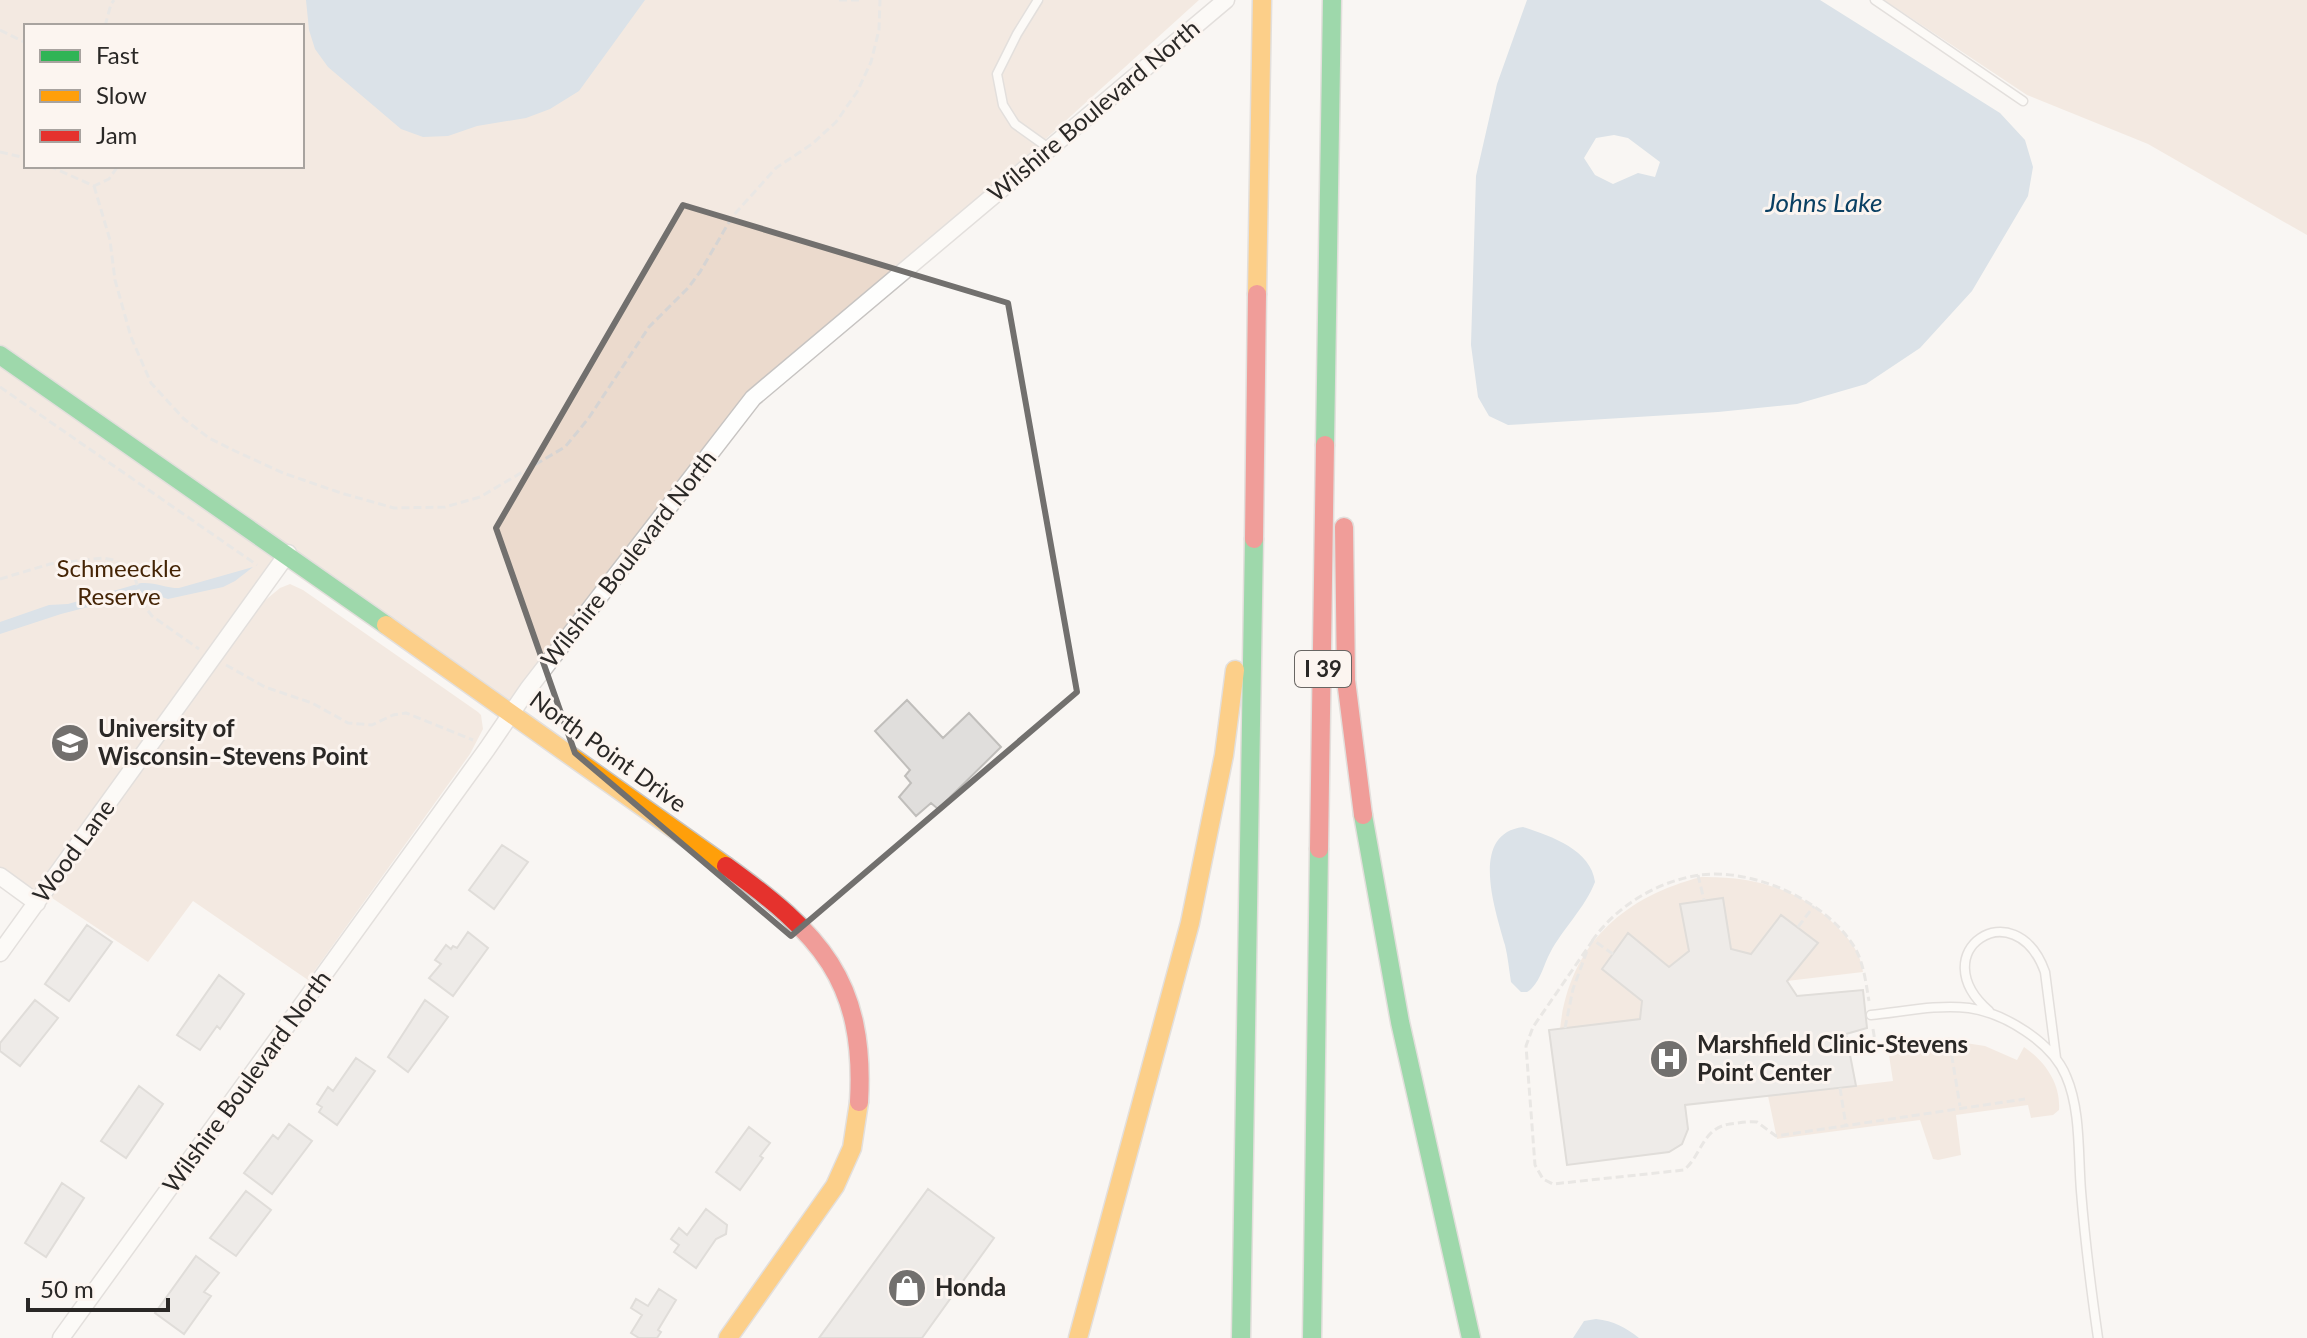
<svg xmlns="http://www.w3.org/2000/svg" width="2307" height="1338" font-family="Lato,sans-serif">
<style>
.green{fill:#ebdacd;fill-rule:evenodd}
.water{fill:#b5cadb;fill-rule:evenodd}
.building{fill:#e0dedc;stroke:#c0bebb;stroke-width:2}
.lines{fill:none;stroke-linecap:round;stroke-linejoin:round}
.lane-casing{stroke:#c7c4c2;stroke-width:11}
.street-casing{stroke:#c7c4c2;stroke-width:19}
.fast-casing{stroke:#c7c4c2;stroke-width:21}
.slow-casing{stroke:#c7c4c2;stroke-width:21}
.jam-casing{stroke:#c7c4c2;stroke-width:21}
.path{stroke:#d6d4d3;stroke-width:3;stroke-dasharray:8 4;stroke-linecap:butt}
.lane{stroke:#fefefd;stroke-width:8}
.street{stroke:#fefefd;stroke-width:16}
.fast{stroke:#30b455;stroke-width:18}
.slow{stroke:#ff9f0a;stroke-width:18}
.jam{stroke:#e5322d;stroke-width:18}
.marked{fill:none;stroke:#72706e;stroke-width:6;stroke-linejoin:round}
.labels{text-anchor:middle;stroke-width:6;stroke-linejoin:round;paint-order:stroke}
.shield{fill:#fcf5f0;stroke:#696663;stroke-width:2}
.shield-label{font-size:22px;font-weight:bold;fill:#2a2826}
.street-label{font-size:24px;fill:#2a2826;stroke:#fcf5f0}
.park-label{font-size:24px;fill:#452506;stroke:#fcf5f0}
.poi-label{font-size:24px;font-weight:bold;fill:#2a2826;stroke:#fcf5f0;text-anchor:start}
.water-label{font-size:26px;font-style:italic;fill:#0a4063;stroke:#fcf5f0}
</style>
<rect width="100%" height="100%" fill="#f9f6f3"/>
<!-- green -->
<path class="green" d="M0,0H1199L883,286L772,382L512,712L288,553L37,903L0,876ZM26,26H302V166H26Z
M1884,0H2307V235L2148,144L2027,95Z
M290,584L303,590L478,712L481,715L483,729L470,754L308,980L193,901L148,962L49,896L257,607L280,588Z
M1701,877C1754,876 1802,889 1839,929C1852,942 1860,953 1863,972L1787,981L1818,943L1782,915L1751,954L1731,949L1723,898L1681,904L1689,951L1669,967L1628,934L1602,969L1642,1001L1640,1019L1560,1029C1569,945 1623,897 1701,877Z
M1959,1042L1985,1046L2017,1060L2024,1047C2045,1061 2061,1084 2059,1110L2053,1115L2031,1118L2028,1105L1956,1115L1961,1155L1938,1160L1933,1159L1920,1120L1777,1139L1768,1096L1893,1081L1888,1049Z"/>
<!-- water -->
<path class="water" d="M306,0H645L579,91L550,109L526,118L477,126L448,136L423,137L401,129L328,67L315,49L309,30Z
M1527,0H1820L2000,113L2025,140L2033,167L2028,196L1972,291L1920,348L1866,384L1797,404L1718,412L1508,425L1489,416L1478,397L1471,345L1476,176L1497,84ZM1614,135L1628,138L1660,162L1655,177L1638,173L1613,184L1595,175L1584,158L1596,138Z
M253,567L235,581L223,587L168,599L146,592L61,614L0,634V622L49,605L68,604L141,583C155,582 165,588 179,588Z
M1523,827C1551,836 1591,850 1595,882C1585,908 1563,928 1550,953C1544,964 1541,979 1532,988C1527,993 1527,992 1521,992L1511,982C1509,970 1508,957 1505,945C1496,912 1468,834 1523,827Z
M1596,1319C1614,1321 1625,1327 1639,1338H1573L1584,1321Z"/>
<!-- building -->
<path class="building" d="M907,700L943,738L969,713L1001,747L938,809L931,803L916,816L899,797L911,783L905,776L910,770L875,731Z
M502,845L528,862L494,909L469,890Z
M1723,898L1731,949L1751,954L1781,915L1818,943L1787,981L1797,996L1863,990L1867,1028L1846,1034L1856,1086L1685,1105L1688,1129L1682,1144L1669,1152L1567,1165L1549,1030L1640,1019L1642,1001L1602,969L1628,933L1669,967L1689,951L1680,904Z
M87,925L112,942L69,1001L45,984Z
M468,932L488,948L453,996L429,978L441,964L435,960L446,945L451,949L453,946L457,948Z
M219,975L244,994L220,1029L217,1026L200,1050L177,1035Z
M35,1000L58,1018L20,1066L0,1051V1043Z
M425,1000L448,1017L408,1072L388,1057Z
M356,1058L375,1071L337,1125L319,1112L322,1107L317,1104L328,1087L333,1091Z
M139,1086L163,1104L126,1158L101,1141Z
M289,1124L312,1141L272,1194L244,1173L273,1135L278,1139Z
M749,1127L770,1143L760,1156L763,1158L740,1190L716,1172Z
M62,1183L84,1198L46,1257L25,1243Z
M928,1189L994,1238L922,1338H819Z
M246,1191L271,1210L236,1256L210,1238Z
M706,1209L727,1225L726,1234L716,1239L696,1268L674,1252L679,1245L671,1239L679,1228L687,1235Z
M196,1256L219,1273L204,1292L211,1296L184,1334L155,1313Z
M659,1289L676,1300L658,1330L661,1332L657,1338H639L631,1333L642,1315L631,1308L636,1299L648,1306Z"/>
<g class="lines">
<!-- lane casing -->
<g class="lane-casing">
<path id="lane" d="M1038,0L1017,34L997,74L1003,105L1015,124L1050,149
M1875,0L2023,101
M1989,1011C1921,952 2015,889 2045,972L2056,1058
M1871,1015C1902,1012 1937,1004 1969,1008C2004,1013 2052,1042 2066,1076C2081,1110 2078,1155 2081,1191C2085,1241 2091,1289 2098,1338"/>
</g>
<!-- street casing -->
<g class="street-casing">
<path id="street" d="M0,876L37,903
M0,953L288,553
M61,1338L487,749L528,689L753,398L1226,0"/>
</g>
<!-- fast casing -->
<g class="fast-casing">
<path id="fast" d="M0,355L386,625
M1325,445L1332,0
M1363,815L1400,1022L1471,1338
M1241,1338L1254,539
M1312,1338L1319,849"/>
</g>
<!-- slow casing -->
<g class="slow-casing">
<path id="slow" d="M1257,294L1262,0
M386,625L726,866
M728,1338L835,1186L852,1148L859,1102
M1078,1338L1190,923L1224,755L1235,670"/>
</g>
<!-- jam casing -->
<g class="jam-casing">
<path id="jam" d="M1344,527L1346,680L1363,815
M1254,539L1257,294
M1319,849L1325,445
M726,866C819,933 866,980 859,1102"/>
</g>
<!-- path -->
<path class="path" d="M839,0H860
M105,26L111,4L114,0
M0,30L26,43
M0,152L26,158
M49,166L94,186L109,179L118,166
M94,186L110,240L115,280L131,337L151,383L184,419L209,438L235,451L283,473L341,493L394,508L445,507L480,497L565,447L588,419L649,327L688,288L700,272L732,217L776,168L812,144L836,122L857,92L871,62L879,30L880,0
M0,387L257,565
M0,579L50,564L103,558L114,560L135,578L143,604L152,616L199,649
M226,665L265,687L312,703L348,723L372,725L393,715L406,713L473,740
M1698,875L1704,900
M1798,927L1814,906
M1592,941C1616,906 1658,881 1700,875C1754,868 1827,901 1855,948C1864,964 1866,984 1869,1001
M1613,954L1593,940L1533,1027L1526,1046L1535,1165L1543,1179L1553,1184L1684,1170C1702,1155 1702,1128 1730,1124C1739,1123 1748,1121 1757,1122L1776,1136L2025,1099
M1565,1028L1573,989L1587,951
M1873,1029L1876,1047L1949,1039L1960,1106
M1840,1088L1846,1126"/>
<!-- lane -->
<use href="#lane" class="lane"/>
<!-- street -->
<use href="#street" class="street"/>
<!-- fast -->
<use href="#fast" class="fast"/>
<!-- slow -->
<use href="#slow" class="slow"/>
<!-- jam -->
<use href="#jam" class="jam"/>
</g>
<!-- marked area -->
<path d="M0 0H2307V1338H0ZM683,205L1008,303L1077,692L791,936L575,753L496,528Z" fill="#f9f6f3" fill-opacity=".55" fill-rule="evenodd"/>
<path class="marked" d="M683,205L1008,303L1077,692L791,936L575,753L496,528Z"/>
<!-- icons -->
<defs>
<g id="university-disc" transform="scale(2)"><circle r="9.5" fill="#72706e" stroke="#fcf5f0"/><path d="M0-5L7-2L0 1L-7-2ZM-4 1L0 2.5L4 1V4Q0 6-4 4Z" fill="#fff"/></g>
<g id="hospital-disc" transform="scale(2)"><circle r="9.5" fill="#72706e" stroke="#fcf5f0"/><path d="M-5-5h3v3.5h4V-5h3V5h-3V1.5h-4V5h-3Z" fill="#fff"/></g>
<g id="shop-disc" transform="scale(2)"><circle r="9.5" fill="#72706e" stroke="#fcf5f0"/><path d="M-5-2.5h2.3a2.7 3.5 0 0 1 5.4 0H5L5.5 6h-11ZM-1.5-2.5h3a1.5 2.3 0 0 0-3 0Z" fill="#fff"/></g>
</defs>
<g fill-rule="evenodd">
<use href="#university-disc" x="70" y="743"/>
<use href="#hospital-disc" x="1669" y="1059"/>
<use href="#shop-disc" x="907" y="1288"/>
</g>
<g class="labels">
<!-- shield labels -->
<rect class="shield" x="1295" y="651" width="56" height="36" rx="6"/>
<g class="shield-label">
<text x="1323" y="677">I 39</text>
</g>
<!-- street labels -->
<g class="street-label">
<text transform="translate(1094 111) rotate(-40)" y="8">Wilshire Boulevard North</text>
<text transform="translate(629 559) rotate(-52)" y="8">Wilshire Boulevard North</text>
<text transform="translate(608 752) rotate(36)" y="8">North Point Drive</text>
<text transform="translate(74 851) rotate(-54)" y="8">Wood Lane</text>
<text transform="translate(247 1082) rotate(-54)" y="8">Wilshire Boulevard North</text>
</g>
<!-- park labels -->
<g class="park-label">
<text x="119" y="577">Schmeeckle<tspan x="119" dy="28">Reserve</tspan></text>
</g>
<!-- poi labels -->
<g class="poi-label">
<text x="98" y="737">University of<tspan x="98" dy="28">Wisconsin–Stevens Point</tspan></text>
<text x="1697" y="1053">Marshfield Clinic-Stevens<tspan x="1697" dy="28">Point Center</tspan></text>
<text x="935" y="1296">Honda</text>
</g>
<!-- water labels -->
<g class="water-label">
<text x="1824" y="212">Johns Lake</text>
</g>
</g>
<!-- legend -->
<rect x="24" y="24" width="280" height="144" fill="#fcf5f0" stroke="#a8a39f" stroke-width="2"/>
<rect x="40" y="50" width="40" height="12" fill="#30b455" stroke="#a8a39f" stroke-width="2"/>
<text x="96" y="64" font-size="24" fill="#2a2826">Fast</text>
<rect x="40" y="90" width="40" height="12" fill="#ff9f0a" stroke="#a8a39f" stroke-width="2"/>
<text x="96" y="104" font-size="24" fill="#2a2826">Slow</text>
<rect x="40" y="130" width="40" height="12" fill="#e5322d" stroke="#a8a39f" stroke-width="2"/>
<text x="96" y="144" font-size="24" fill="#2a2826">Jam</text>
<!-- scale -->
<path d="M28 1298v12h140v-12" fill="none" stroke="#2a2826" stroke-width="4"/>
<text x="40" y="1298" font-size="24" fill="#2a2826" stroke="#fcf5f0" stroke-width="6" paint-order="stroke">50 m</text>
</svg>
